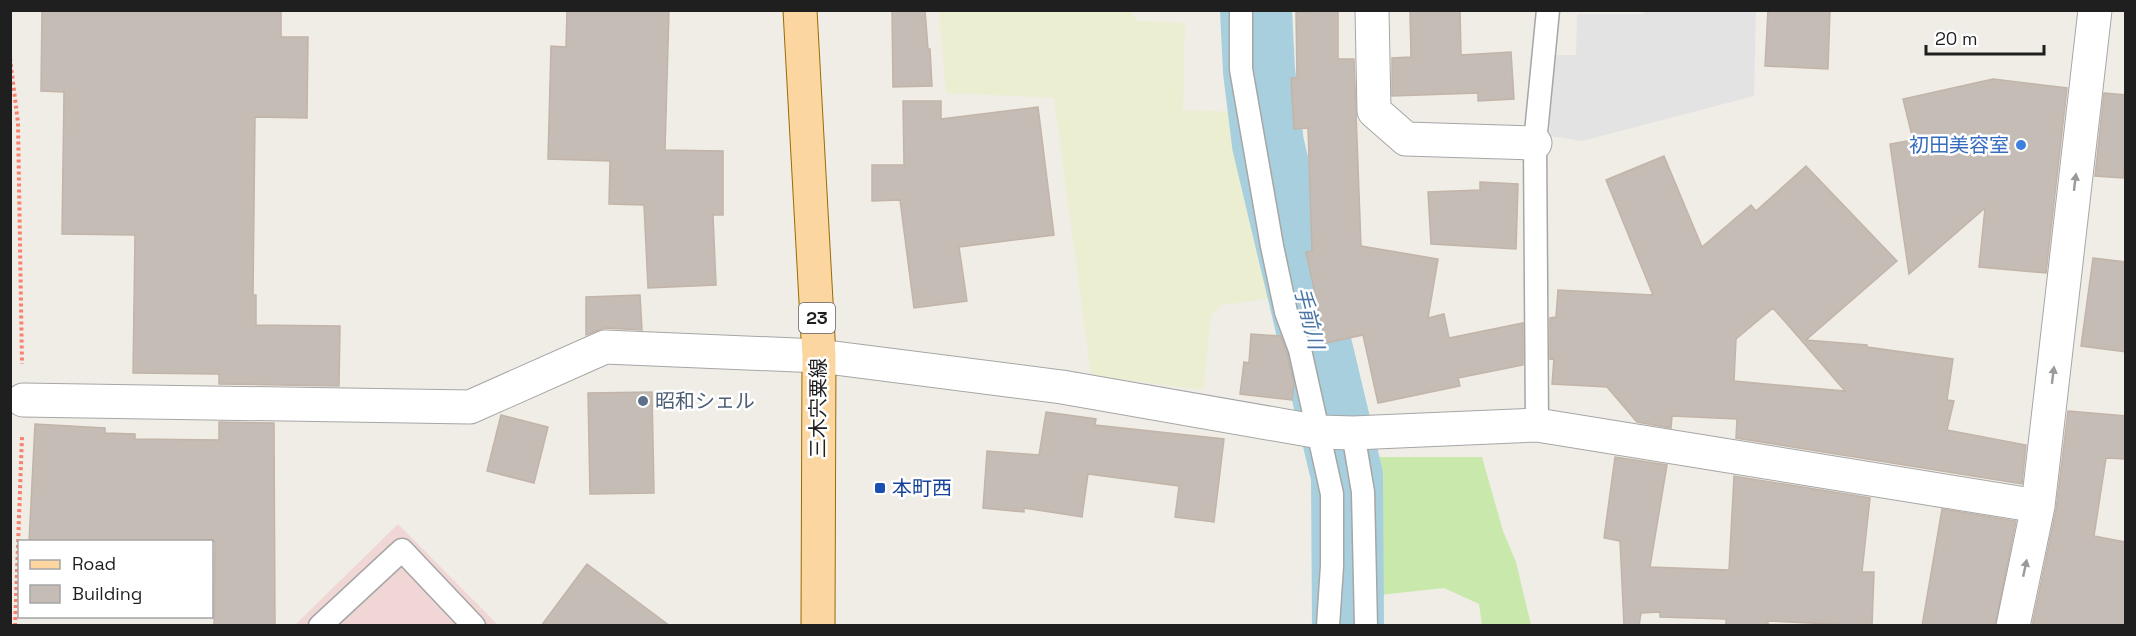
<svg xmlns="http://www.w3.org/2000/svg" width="2136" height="636" font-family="'Space Grotesk','Noto Sans JP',sans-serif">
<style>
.commercial{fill:#f0d7d5}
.farmland{fill:#ebeed1}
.grass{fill:#c9e9ac}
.parking{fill:#e3e3e3}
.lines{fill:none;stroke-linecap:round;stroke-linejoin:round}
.river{stroke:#a7cfdd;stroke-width:72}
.building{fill:#c5bcb5;stroke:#c2b4a8;stroke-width:1.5;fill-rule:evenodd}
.lane-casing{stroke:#a6a6a6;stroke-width:25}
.street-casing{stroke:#a6a6a6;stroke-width:35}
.primary-casing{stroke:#996b01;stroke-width:35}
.path{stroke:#f9806e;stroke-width:4;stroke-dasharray:3 3;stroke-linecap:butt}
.lane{stroke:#fff;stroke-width:22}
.street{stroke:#fff;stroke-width:33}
.primary{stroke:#fbd6a0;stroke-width:33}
.oneway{fill:#9a9a9a}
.shop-dot{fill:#3f7fe0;stroke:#fff;stroke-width:2}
.service-dot{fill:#5c6f8a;stroke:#fff;stroke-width:2}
.transit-dot{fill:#1a4fb4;stroke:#fff;stroke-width:2}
.labels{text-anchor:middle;stroke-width:5;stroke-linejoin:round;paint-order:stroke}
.shield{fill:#fff;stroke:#626262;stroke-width:1.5}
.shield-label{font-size:18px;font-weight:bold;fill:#1f1f1f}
.shop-label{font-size:20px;fill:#366cbe;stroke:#fff;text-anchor:end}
.service-label{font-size:20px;fill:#4e5e75;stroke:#fff;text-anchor:start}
.street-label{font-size:20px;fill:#1f1f1f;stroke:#fff}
.transit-label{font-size:20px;fill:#164399;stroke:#fff;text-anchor:start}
.water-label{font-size:21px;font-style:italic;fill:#4976a7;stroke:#fff}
</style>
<rect width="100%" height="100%" fill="#f0ede6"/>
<!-- commercial -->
<path class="commercial" d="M398,524L498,625L294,626Z"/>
<!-- farmland -->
<path class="farmland" d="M939,11H1130L1137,21L1185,23L1183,110L1240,112L1273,291L1267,299L1221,305L1211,315L1203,390L1091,375L1054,98L946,93Z"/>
<!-- grass -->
<path class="grass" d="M1376,457H1482L1503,531L1516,562L1531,625H1482L1479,604L1444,588L1380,595L1379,490Z"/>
<!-- parking -->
<path class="parking" d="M1645,10L1756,11L1754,96L1582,141L1550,136V55H1576L1577,14H1644Z"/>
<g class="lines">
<!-- river -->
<path class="river" d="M1256,10L1259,71L1268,144L1347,476L1348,626"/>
</g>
<!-- building -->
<path class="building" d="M42,10H281V37H308L307,118L255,117L253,295H256V325L340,326L339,386L219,384V374L133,373L135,235L62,234L64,92L41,91Z
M567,10H669L665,150L723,151V215H713L716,285L648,288L644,205L609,204L610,161L548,159L551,46L566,47Z
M892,10H925L928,49H930L932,86L893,87Z
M1410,10H1460L1461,55L1511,52L1514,99L1478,101V93L1392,96V58L1411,57Z
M1768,10H1830L1828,69L1765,66Z
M1338,11V59H1354L1361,246L1438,259L1428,318L1444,314L1449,338L1523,323V365L1458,378L1460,386L1378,403L1363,335L1326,343L1306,252L1312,251L1308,128L1294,129L1291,78H1297L1296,12Z
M1993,79L2067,88L2046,273L1979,267L1985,208L1909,274L1890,144L1913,140L1903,99Z
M2104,93L2126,95V151L2123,178L2095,176Z
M903,101H941V119L1038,107L1054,235L959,247L967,301L914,308L900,200L872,201V165H904Z
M1664,156L1702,247L1751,205L1756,211L1806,166L1897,261L1806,340L1867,345V347L1953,359L1947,400L1954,401L1947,430L2026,445L2022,484L1736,438L1737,419L1672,416L1671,428L1637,422L1607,387L1552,384L1554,358L1550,359V318L1556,317L1558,290L1653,295L1606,180ZM1773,308L1801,340L1845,391L1734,381L1736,339Z
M1480,182L1518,184L1516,249L1431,244L1428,192L1480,190Z
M2093,258L2126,262V352L2081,346Z
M640,295L642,330L605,328L586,335V297Z
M1251,334L1281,336L1287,354L1294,384L1292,400L1240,394L1244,362L1249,363Z
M652,392L654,493L590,494L588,393Z
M2068,411L2126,416V459L2106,458L2094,536L2126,542V626H2032L2056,510Z
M1046,412L1096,419L1095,425L1224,439L1214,522L1175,517L1179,486L1088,474L1082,517L1024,508V512L983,508L987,451L1039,455Z
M501,415L548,427L534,483L487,471Z
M219,422L274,423L275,626H214L215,542H29L35,424L105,428V433L135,434V439L219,440Z
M1615,457L1667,465L1650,567L1729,570L1734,476L1870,498L1862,572H1874L1872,626L1768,621V626H1726V619L1660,617V612L1641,613L1639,626H1624L1620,541L1604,538Z
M1942,509L2016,521L1995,626H1922Z
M587,564L670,626H541Z"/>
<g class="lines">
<!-- lane casing -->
<g class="lane-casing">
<path id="lane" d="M1241,10V69L1272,246L1286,312L1300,350L1332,494V566L1328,626
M1537,425L1535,143L1548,10
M1353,433L1363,492L1366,626
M320,626L402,550L474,626"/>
</g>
<!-- street casing -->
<g class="street-casing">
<path id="street" d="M1372,10L1374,111L1406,139L1535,143
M23,400L470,407L605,347L819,356L1062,387L1320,432L1353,433L1537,425L2038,506
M2013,626L2038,506L2095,10"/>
</g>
<!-- primary casing -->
<g class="primary-casing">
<path id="primary" d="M800,10L819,356L818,626"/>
</g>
<!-- path -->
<path class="path" d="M10,58L18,123L22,364
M15,626L22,437"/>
<!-- lane -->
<use href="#lane" class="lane"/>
<!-- street -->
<use href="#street" class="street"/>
<!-- primary -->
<use href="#primary" class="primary"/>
</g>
<!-- one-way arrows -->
<defs><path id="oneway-solid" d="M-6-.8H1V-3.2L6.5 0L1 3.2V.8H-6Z" transform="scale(1.5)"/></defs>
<g class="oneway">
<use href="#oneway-solid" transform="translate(2075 182) rotate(-83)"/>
<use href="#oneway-solid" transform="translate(2053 375) rotate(-83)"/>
<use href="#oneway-solid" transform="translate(2025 568) rotate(-78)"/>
</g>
<!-- markers -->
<circle class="shop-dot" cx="2021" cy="145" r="6"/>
<circle class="service-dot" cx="643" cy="401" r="6"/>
<rect class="transit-dot" x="874" y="482" width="12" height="12" rx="3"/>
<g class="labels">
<!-- shield labels -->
<rect class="shield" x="799" y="303" width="36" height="30" rx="4.5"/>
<g class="shield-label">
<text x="817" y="324">23</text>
</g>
<!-- shop labels -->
<g class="shop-label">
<text x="2009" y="152">初田美容室</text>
</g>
<!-- service labels -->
<g class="service-label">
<text x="655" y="408">昭和シェル</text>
</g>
<!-- street labels -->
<g class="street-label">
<text transform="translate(818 408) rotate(-90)" y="7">三木宍粟線</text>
</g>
<!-- transit labels -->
<g class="transit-label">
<text x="892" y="495">本町西</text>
</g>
<!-- water labels -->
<g class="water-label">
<text transform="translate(1309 318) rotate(76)" y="7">手前川</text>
</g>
</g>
<!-- border -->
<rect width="2136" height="636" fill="none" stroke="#1f1f1f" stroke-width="24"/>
<!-- legend -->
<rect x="18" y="540" width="195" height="78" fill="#ffffff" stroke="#a5a5a5" stroke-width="1.5"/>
<rect x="30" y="560" width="30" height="9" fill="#fbd6a0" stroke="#a5a5a5" stroke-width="1.5"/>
<text x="72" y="570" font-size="18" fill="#1f1f1f">Road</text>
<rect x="30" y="585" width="30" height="18" fill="#c5bcb5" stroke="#a5a5a5" stroke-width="1.5"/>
<text x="72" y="600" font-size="18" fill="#1f1f1f">Building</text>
<!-- scale -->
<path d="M1926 45v9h118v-9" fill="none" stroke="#1f1f1f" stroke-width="3"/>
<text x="1935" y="45" font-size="18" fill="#1f1f1f" stroke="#ffffff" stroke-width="4.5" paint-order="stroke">20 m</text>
</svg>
